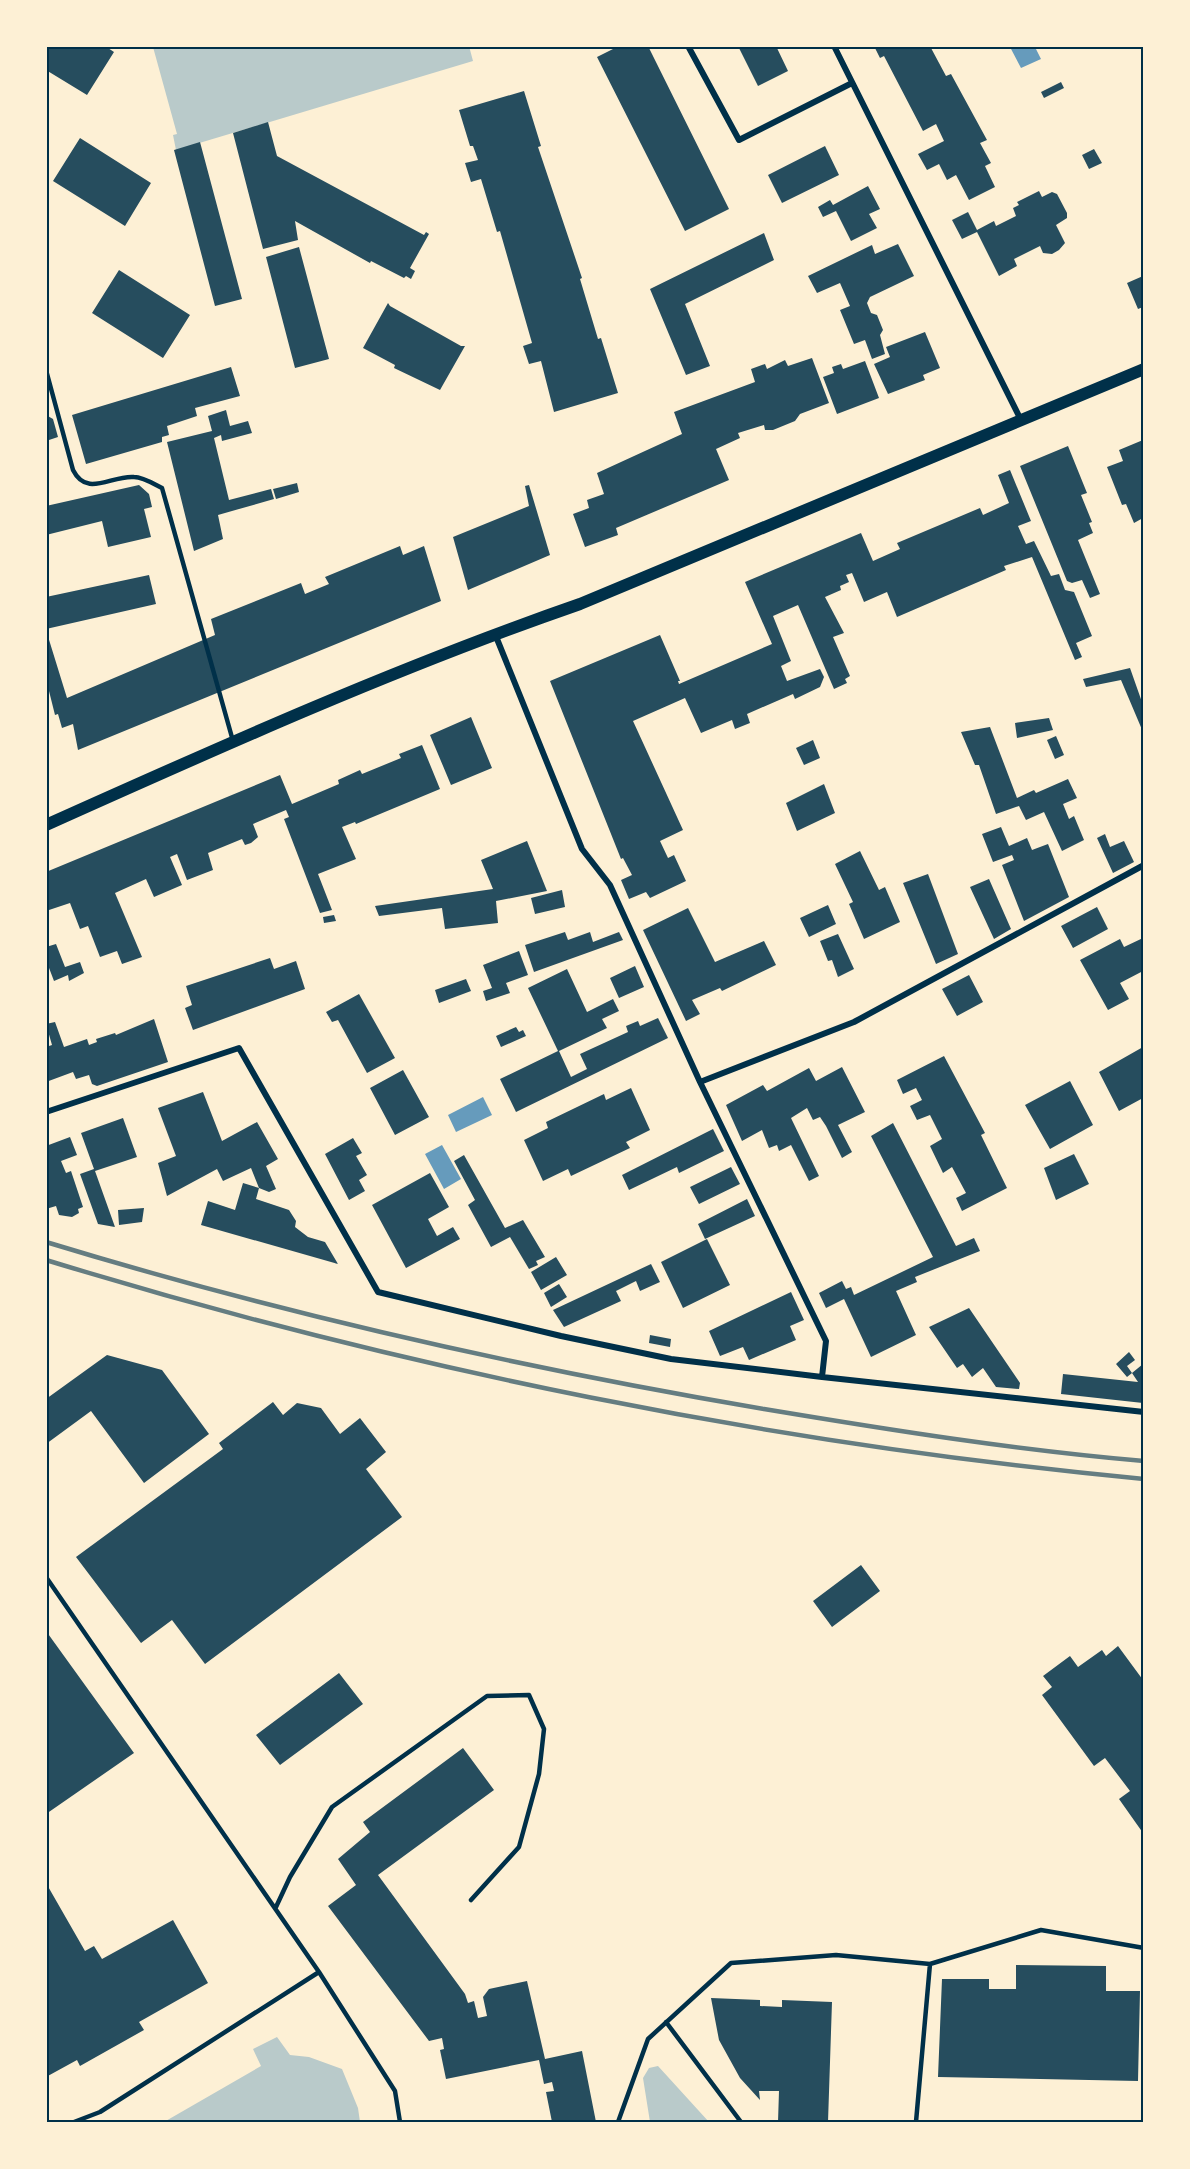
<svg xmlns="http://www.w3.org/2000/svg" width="1190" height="2169" font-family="'Work Sans',sans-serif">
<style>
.green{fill:#b9caca}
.water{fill:#669bbc}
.building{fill:#264d5e}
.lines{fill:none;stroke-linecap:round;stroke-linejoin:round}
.service{stroke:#003049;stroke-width:4.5}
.minor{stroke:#003049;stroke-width:6}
.secondary{stroke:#003049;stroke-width:12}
.rail{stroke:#657d81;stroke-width:4.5}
.neatline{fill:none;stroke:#003049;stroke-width:2}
</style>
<rect width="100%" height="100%" fill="#fdf0d5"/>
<!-- green -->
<path class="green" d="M469,46L473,61L176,150L173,135L177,134L153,47Z
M277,2037L290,2055L309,2057L342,2069L358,2108L360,2122H164L261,2066L253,2049Z
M658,2066L709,2122H650L643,2078L649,2068Z"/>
<!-- water -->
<path class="water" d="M1010,47H1035L1041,59L1021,68Z
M483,1097L492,1115L456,1132L448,1115Z
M442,1145L461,1179L444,1189L425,1154Z"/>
<!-- building -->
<path class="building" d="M46,46H105L114,52L87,95L46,70Z
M619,46H648L729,209L685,231L597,57Z
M738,46H776L788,71L758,86Z
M874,46L931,48L946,76L951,74L987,140L980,143L991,163L985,166L995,187L969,200L956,175L947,180L939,164L927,170L918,154L944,141L936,124L923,131L884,56L880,58Z
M1061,82L1064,88L1044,98L1041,92Z
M524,91L541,146L538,147L582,278L580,279L598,339L601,338L618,393L554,412L541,361L529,364L523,346L532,343L500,231L497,232L481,179L471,182L465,163L478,160L473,146H470L459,110Z
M268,122L277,156L424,235L426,232L429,234L410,268L415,271L411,279L406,276L404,278L371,261L370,263L295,221L298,240L263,249L233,133Z
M80,138L151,183L125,226L53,181Z
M200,142L242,299L215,306L174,150Z
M825,146L839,175L782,203L768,175Z
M1094,149L1102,163L1089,169L1082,155Z
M868,186L880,209L869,214L877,228L851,241L836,211L823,217L818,207L830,200L833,205Z
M1039,191L1042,197L1052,192L1057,194L1067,213V218L1056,225L1065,243L1059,250L1052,254L1043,253L1040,246L1014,259L1017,266L999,276L977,232L962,239L952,220L968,212L977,230L994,221L996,226L1016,216L1013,208L1019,205L1017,202Z
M764,233L774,260L685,304L710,366L686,375L650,289Z
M898,244L914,276L870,297L867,303L871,313L877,315L883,330L880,335L885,354L872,359L865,340L854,344L840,310L850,306L840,283L817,293L808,276L872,245L875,254Z
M299,247L329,359L295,368L266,257Z
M119,270L190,315L163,358L92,313Z
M1143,276V307L1138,309L1127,283Z
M388,303L390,306L461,346H465L440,390L394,368L395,365L363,348Z
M925,332L940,368L923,375L925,380L888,394L874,364L890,357L886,347Z
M812,358L829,403L800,414L795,421L773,430H765L764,425L738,433L740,438L716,449L729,480L616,528L618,535L585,547L573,514L589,508L587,500L604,494L597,473L682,434L674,412L755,382L751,369L765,364L767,369L785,360L788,366Z
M865,361L879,398L837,414L823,377L834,373L832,367L841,364L843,369Z
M231,367L240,396L195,408L197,416L167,426L169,435L162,437V442L86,464L72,415Z
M226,410L230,426L248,421L252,433L222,441L221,435L214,438L229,500L271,489L274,499L218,515L223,539L194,551L167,442L212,431L208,416Z
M46,415L53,419L58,437L46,441Z
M1143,440V498L1141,499L1143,518L1134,523L1126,504L1122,505L1107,467L1123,461L1119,450Z
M1068,446L1087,493L1081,495L1092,522L1089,523L1093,533L1078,540L1100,594L1090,598L1082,580L1072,583L1067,581L1020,466Z
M1010,470L1031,521L1018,526L1026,544L1034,541L1051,576L1059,574L1065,590L1074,592L1092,636L1076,643L1082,657L1075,660L1032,557L1004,566L1006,570L897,617L887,592L864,602L852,573L846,575L849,582L840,586L841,590L825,597L844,633L833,637L850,676L845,679L847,683L834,689L798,605L773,616L791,661L781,666L787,681L820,669L824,677L820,687L795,699L793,694L747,714L750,723L735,729L732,720L701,733L685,698L633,721L683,830L660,841L668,858L674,855L686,881L650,898L646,892L629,899L621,880L632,875L623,858L621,859L550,681L660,635L680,681H678L679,684L772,644L745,582L861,533L873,561L900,549L897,543L980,508L983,515L1009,503L998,475Z
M297,483L299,492L276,499L273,489Z
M139,485L149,494L152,507L144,509L151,537L108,547L102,521L46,535V506Z
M529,485L550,555L468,590L453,537L529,506L525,486Z
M400,546L403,555L424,546L441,601L78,750L73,724L62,728L58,714L55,715L46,679V630L67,698L215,635L211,619L301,583L305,594L329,584L325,577Z
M149,575L156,604L46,629V597Z
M1130,668L1143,705V732L1121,680L1086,687L1083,679Z
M471,717L492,768L451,785L430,735Z
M1049,718L1053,730L1017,738L1015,723Z
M990,727L1017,798L1034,790L1036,793L1068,779L1077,798L1063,804L1069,819L1074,816L1084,840L1062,851L1044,812L1026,820L1019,806L996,814L979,765H975L961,732Z
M1056,736L1064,755L1055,759L1047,740Z
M813,740L820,758L804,765L796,748Z
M422,745L440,789L356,824L355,822L342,827L356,859L318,874L332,910L320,913L284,819L289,817L286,810L253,824L258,837L251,843L245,845L242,839L208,853L213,870L187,880L177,854L170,857L182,885L154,897L146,879L115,893L142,957L122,964L117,951L100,957L88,926L80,929L70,903L46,911V872L280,775L292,804L339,784L338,780L360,770L362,774L401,758L399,754Z
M824,784L835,813L797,831L786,803Z
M1001,827L1009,846L1027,838L1032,850L1048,844L1069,897L1024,921L1002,865L1014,860L1012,855L993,862L982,834Z
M1105,834L1110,847L1124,841L1134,862L1113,873L1097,838Z
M527,841L547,891L496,901L498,923L445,929L442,908L379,916L375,906L493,889L481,860Z
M860,851L879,890L885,887L900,922L864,939L849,904L853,902L835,864Z
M928,874L958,954L936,964L903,883Z
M989,879L1011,929L994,939L970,887Z
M562,890L565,907L535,914L531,898Z
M828,905L836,924L809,937L800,918Z
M1097,907L1108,929L1073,948L1061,926Z
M688,908L715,962L764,941L776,965L722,991L720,988L692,1000L700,1014L686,1021L643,930Z
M334,915L336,921L324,923L323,917Z
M565,932L568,940L590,932L593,942L619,932L623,940L534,972L525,945Z
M838,934L854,969L838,977L832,960L828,961L820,941Z
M1143,938V971L1120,983L1129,999L1108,1010L1080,960L1120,939L1124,947Z
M56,944L65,967L80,962L84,973L69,981L68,975L54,981L46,960V947Z
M519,951L528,975L506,983L510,993L486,1001L483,991L492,988L483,965Z
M270,958L274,969L296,961L305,989L193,1030L185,1008L192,1005L186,986Z
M635,966L644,987L619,998L610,978Z
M567,969L587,1012L613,999L619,1011L602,1019L607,1028L559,1051L571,1077L587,1069L580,1054L628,1032L626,1026L638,1021L640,1026L658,1018L668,1038L516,1112L500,1079L558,1051L528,988Z
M969,975L983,1002L957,1016L942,989Z
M466,979L471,991L439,1003L435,990Z
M359,994L395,1058L367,1073L338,1020L332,1022L326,1012Z
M154,1019L168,1062L97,1086L92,1084L89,1075L76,1079L73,1072L46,1082V1047L52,1045L46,1024L55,1022L64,1047L87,1039L89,1045L97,1042L96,1039L115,1033L116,1035Z
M516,1027L519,1032L523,1030L526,1036L501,1047L496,1036Z
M1143,1047V1098L1119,1111L1099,1072Z
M944,1056L985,1133L981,1135L1007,1188L962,1211L956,1198L966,1193L952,1167L943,1173L930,1146L942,1139L930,1115L917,1120L910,1106L922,1100L916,1088L903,1094L897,1080Z
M842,1067L865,1112L838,1125L852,1152L842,1158L826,1126L820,1117L813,1120L807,1108L791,1118L819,1176L809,1181L791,1145L779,1151L777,1145L769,1148L762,1130L742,1141L726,1105L763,1085L767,1091L809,1068L816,1081Z
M403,1070L429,1117L395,1135L370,1088Z
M1070,1081L1093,1125L1050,1149L1025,1105Z
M631,1088L650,1130L626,1142L630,1148L571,1176L568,1169L543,1181L524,1140L548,1128L546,1122L604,1094L606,1100Z
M203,1092L222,1141L257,1122L278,1159L266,1166L276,1189L269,1192L259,1188L256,1199L289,1210L296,1221L295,1227L308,1237L325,1242L338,1264L201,1225L208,1201L235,1210L243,1183L259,1188L251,1168L223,1181L217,1169L167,1196L158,1163L176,1156L158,1108Z
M123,1118L137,1157L95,1171L115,1227L98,1224L80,1174L94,1169L81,1133Z
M893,1123L956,1246L974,1238L980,1251L915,1277L917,1282L896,1291L916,1335L871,1357L844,1299L826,1308L819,1293L842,1281L846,1289L851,1287L854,1295L933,1257L871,1136Z
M713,1129L724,1151L679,1173L677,1167L629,1190L622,1175Z
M70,1137L77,1155L61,1161L66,1173L71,1171L83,1207L78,1209L79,1213L72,1217L59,1215L56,1206L46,1209V1146Z
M353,1138L362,1153L356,1156L367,1175L359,1180L365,1191L349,1200L325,1154Z
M1074,1154L1089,1184L1056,1200L1044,1168Z
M464,1155L505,1228L523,1220L545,1257L536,1261L538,1265L529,1269L510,1237L491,1247L468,1205L475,1200L454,1161Z
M731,1167L740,1184L699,1204L690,1187Z
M430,1173L449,1207L428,1219L437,1236L453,1227L460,1239L406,1268L372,1205Z
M747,1199L755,1216L705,1239L698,1224Z
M144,1208L142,1222L119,1225L118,1210Z
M707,1239L730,1285L683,1308L661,1262Z
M556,1257L567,1275L541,1290L531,1272Z
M651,1264L660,1282L640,1291L636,1281L616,1291L621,1301L564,1327L553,1310Z
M559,1284L567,1297L551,1307L544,1293Z
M791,1292L804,1320L790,1326L796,1340L749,1360L743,1347L720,1356L709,1331Z
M969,1308L1020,1383L1019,1389L996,1387L983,1368L972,1377L963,1364L957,1368L929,1327Z
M650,1335L671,1339L670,1347L649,1343Z
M1129,1352L1135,1360L1127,1366L1132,1373L1127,1377L1116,1364Z
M107,1355L162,1370L209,1434L144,1483L91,1411L46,1444V1399Z
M1143,1364V1403L1061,1394L1063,1374L1138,1382L1132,1373Z
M273,1402L283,1415L297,1403L321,1408L340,1434L360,1418L386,1452L366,1469L402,1517L205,1664L172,1620L141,1643L76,1557L223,1449L219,1443Z
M861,1565L880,1591L832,1627L813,1601Z
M46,1631L134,1753L46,1814Z
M1118,1646L1143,1680V1833L1119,1799L1130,1791L1105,1758L1094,1766L1042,1695L1052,1687L1043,1676L1070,1656L1078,1667L1102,1650L1106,1656Z
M339,1673L363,1704L280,1765L256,1735Z
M463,1748L494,1790L378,1875L465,1994L468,2003L474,2001L478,2018L487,2016L483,1997L489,1989L527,1981L545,2059L582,2051L596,2122H552L546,2092L554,2091L552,2082L544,2084L539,2060L446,2079L440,2050L444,2049L442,2038L429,2041L328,1906L356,1885L338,1859L370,1832L363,1822Z
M46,1883L85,1951L94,1946L102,1959L173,1920L208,1983L139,2022L144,2030L80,2066L77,2060L46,2077Z
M1016,1965L1106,1966V1991H1140L1138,2081L938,2077L942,1979H989V1989H1016Z
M711,1998L760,2000V2006L782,2007V2000L832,2002L828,2122H778L779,2091H759L760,2100L740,2078L719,2040Z"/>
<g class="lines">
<!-- service -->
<path class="service" d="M46,370L73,470C87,498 111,475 134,477C143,477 154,484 162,488L233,741
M46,1577L319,1972L395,2091L400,2122
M276,1907L290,1877L332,1807L487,1696L529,1695L544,1729L539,1774L519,1847L471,1900
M666,2022L741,2122
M74,2122L100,2112L319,1972
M618,2122L648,2039L731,1963L836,1955L930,1964L1041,1930L1144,1948
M916,2122L930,1964"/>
<!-- minor -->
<path class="minor" d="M688,46L739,140L852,83
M834,46L1021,420
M495,634L582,849L610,885L700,1082L826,1341L822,1377L1144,1412
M700,1082L854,1022L1144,865
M46,1112L239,1048L378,1292L561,1336L671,1359L822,1377"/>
<!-- secondary -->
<path class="secondary" d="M46,825C222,746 398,667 580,604L1144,369"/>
<!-- rail -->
<path class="rail" d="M46,1242C282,1314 522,1368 764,1409C890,1430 1016,1450 1144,1461
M46,1260C401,1369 774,1444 1144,1479"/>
</g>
<!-- border -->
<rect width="1190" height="2169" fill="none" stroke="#fdf0d5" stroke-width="96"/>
<rect x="48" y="48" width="1094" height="2073" class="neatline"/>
</svg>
